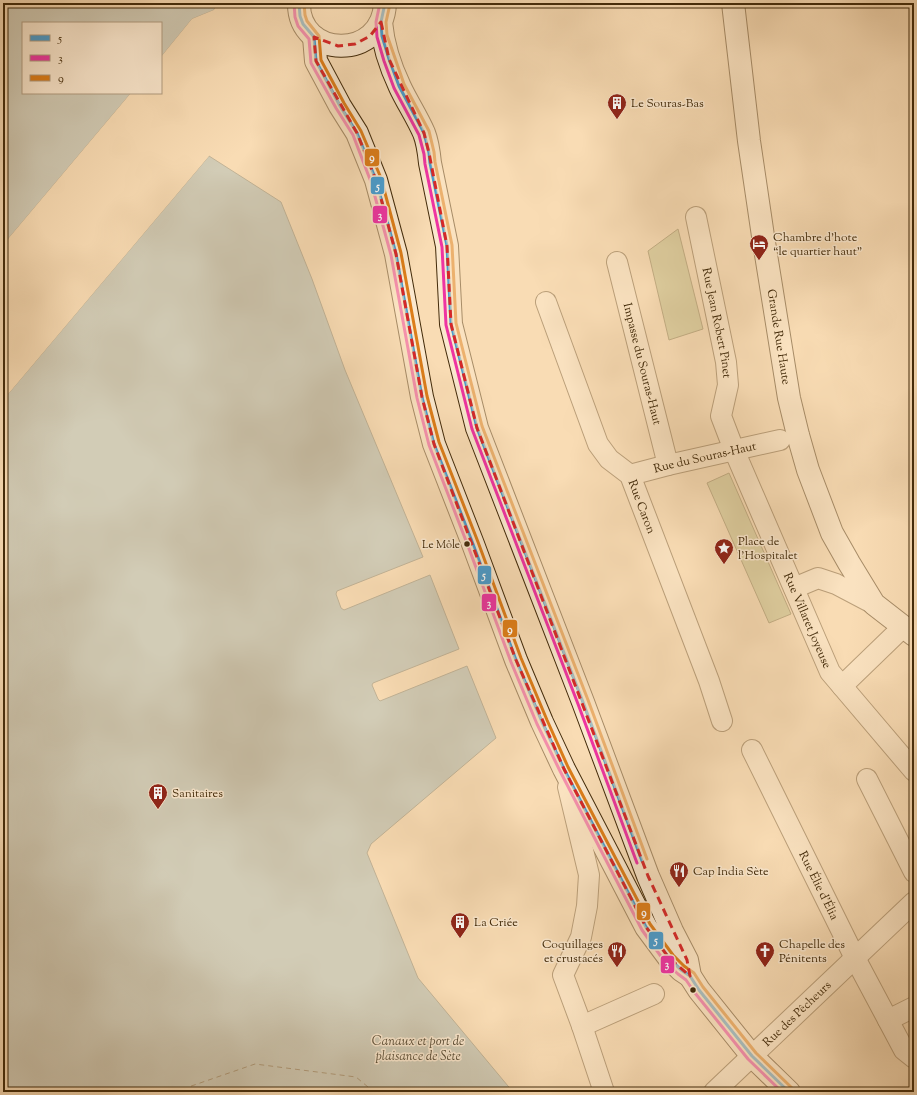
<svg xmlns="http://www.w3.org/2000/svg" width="917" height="1095" font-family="'Sorts Mill Goudy',serif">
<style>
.green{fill:#c0c08b;stroke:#82764a}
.water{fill:#a3b9b8;stroke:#7d8072}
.pier{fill:#f9dcb4}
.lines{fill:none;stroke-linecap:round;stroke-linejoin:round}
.ferry{stroke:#5b4e36;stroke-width:1;stroke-dasharray:5 4;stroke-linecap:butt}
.street-casing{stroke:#705734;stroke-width:22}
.secondary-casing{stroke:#432b0a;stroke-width:24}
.street{stroke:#fbe8ce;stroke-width:20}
.secondary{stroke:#fbe8ce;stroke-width:22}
.bus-1-casing{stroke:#fbe8ce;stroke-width:6}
.bus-2-casing{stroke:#fbe8ce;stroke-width:6}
.bus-3-casing{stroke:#fbe8ce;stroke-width:6}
.bus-1{stroke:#499cce;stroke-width:3}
.bus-2{stroke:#ee34a2;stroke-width:3}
.bus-3{stroke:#dc7d19;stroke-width:3}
.marked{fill:none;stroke:#d62828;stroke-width:3;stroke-dasharray:8 5;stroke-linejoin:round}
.bus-dot{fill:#432b0a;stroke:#fbe8ce;stroke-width:1.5}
.labels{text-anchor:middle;stroke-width:3;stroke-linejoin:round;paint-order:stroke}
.bus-label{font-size:11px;fill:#432b0a;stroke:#fbe8ce;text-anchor:end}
.poi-label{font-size:12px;fill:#432b0a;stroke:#fbe8ce;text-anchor:start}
.street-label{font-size:12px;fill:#432b0a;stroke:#fbe8ce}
.water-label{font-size:13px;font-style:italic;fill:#5b4e36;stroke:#fbe8ce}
.line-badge{stroke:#fbe8ce;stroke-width:1.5}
.badge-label{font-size:11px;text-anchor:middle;font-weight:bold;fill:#fff}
</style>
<rect width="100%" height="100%" fill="#f9dcb4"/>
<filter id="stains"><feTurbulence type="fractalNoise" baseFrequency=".005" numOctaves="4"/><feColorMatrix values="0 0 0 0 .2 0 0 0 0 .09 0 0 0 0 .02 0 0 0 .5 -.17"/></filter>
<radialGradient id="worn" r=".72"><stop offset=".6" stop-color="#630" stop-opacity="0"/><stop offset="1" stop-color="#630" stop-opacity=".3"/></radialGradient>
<!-- green -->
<path class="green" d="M678,229L703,329L669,340L648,251Z
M729,473L791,614L769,623L707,483Z"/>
<!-- water -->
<path class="water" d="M3,3H218L214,10L192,19L161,57V23H23V93H131L3,245Z
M209,156L281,202L312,279L345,370L423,557L337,591L336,594L341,608L344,610L430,575L459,649L373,683L372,685L378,699L380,701L467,666L496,738L371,844L367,853L418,978L513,1092H3V400Z"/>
<!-- pier -->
<path class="pier" d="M218,3H220L215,12L194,21L161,59V57L192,19L214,10Z
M131,93H133L3,247V245Z
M207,155L209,156L3,400V397Z"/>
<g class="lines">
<!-- ferry -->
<path class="ferry" d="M174,1092L255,1064L356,1077L374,1092"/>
<!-- street casing -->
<g class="street-casing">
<g id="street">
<path id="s1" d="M696,217L726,362L728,385L721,416L734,450L830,672L914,771"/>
<path id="s2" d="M617,262L668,465"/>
<path id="s3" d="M546,302L598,444L609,459L630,475L709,681L722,721"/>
<path id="s4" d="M630,475L668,465L780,440"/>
<path d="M794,588L818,578L836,584L874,604"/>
<path d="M842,686L903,627"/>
<path id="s5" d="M752,750L855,958L904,1050L914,1058"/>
<path d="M867,779L914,872"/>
<path d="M568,787L589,875L587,906L581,937L563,975L582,1026L604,1092"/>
<path d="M888,1020L914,1007"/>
<path d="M582,1026L654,994"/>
<path id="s6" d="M714,1092L914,902"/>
</g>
</g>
<!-- secondary casing -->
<g class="secondary-casing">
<g id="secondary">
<path d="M299,3C298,59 383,61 385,3"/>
<path id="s7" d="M733,3L749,141L763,236L789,398L798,435L808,470L832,533L849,563L874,604L914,635"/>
<path d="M381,22C383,44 390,66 400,87C407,102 417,117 424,133C428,143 429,153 430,163L447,246L451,324L477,428L583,702L648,876L672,931L687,960L690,976L699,990L752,1056L789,1092"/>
<path d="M314,37L316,61L340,106L357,133L376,180L396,254L422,397L434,444L473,544L516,660L542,722L564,769L646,927L669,958L681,970L690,976"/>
</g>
</g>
<!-- street -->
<use href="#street" class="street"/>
<!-- secondary -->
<use href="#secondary" class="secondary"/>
<!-- bus-1 casing -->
<g class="bus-1-casing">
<path id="bus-1" d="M299,3L300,16L303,24L314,37L316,61L340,106L357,133L376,180L396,254L422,397L434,444L473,544L516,660L542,722L564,769L646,927L669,958L681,970L690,976L699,990L752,1056L789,1092
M385,3L381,22L382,36L389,59L399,86L424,133L429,153L430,163L447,246L451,324L477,428L583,702L642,861"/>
</g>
<!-- bus-2 casing -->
<g class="bus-2-casing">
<path id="bus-2" d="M294,3L295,17L298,26L309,39L311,63L336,108L353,135L371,182L391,255L417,398L429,445L468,546L511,662L537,724L560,771L642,930L665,962L678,974L686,980L695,993L748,1059L782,1092
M380,3L376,22L377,37L384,61L394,88L419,135L424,154L425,164L442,247L446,325L472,429L578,704L637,863"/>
</g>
<!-- bus-3 casing -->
<g class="bus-3-casing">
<path id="bus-3" d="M304,3L305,15L307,21L319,36L321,60L344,103L361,131L381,178L401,253L427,396L439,442L478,542L521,658L547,720L568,767L650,924L673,955L684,966L694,973L703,987L756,1053L792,1088
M390,4L386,22L387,35L404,84L429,131L434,152L435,162L452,245L456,323L482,426L588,700L647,859"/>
</g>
<!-- bus-1 -->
<use href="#bus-1" class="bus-1"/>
<!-- bus-2 -->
<use href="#bus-2" class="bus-2"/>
<!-- bus-3 -->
<use href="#bus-3" class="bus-3"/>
</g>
<!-- marked area -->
<path d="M0 0H917V1095H0ZM381,22L389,59L424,133L429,153L447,246L451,324L477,428L648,876L687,960L690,976L669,958L646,927L564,769L516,660L434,444L422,397L396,254L376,180L357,133L316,61L314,37L338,46L355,44L370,36Z" fill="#f9dcb4" fill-opacity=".55" fill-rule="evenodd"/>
<path class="marked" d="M381,22L389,59L424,133L429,153L447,246L451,324L477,428L648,876L687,960L690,976L669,958L646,927L564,769L516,660L434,444L422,397L396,254L376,180L357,133L316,61L314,37L338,46L355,44L370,36Z"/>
<!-- icons -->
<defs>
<g id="building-pin" transform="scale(1)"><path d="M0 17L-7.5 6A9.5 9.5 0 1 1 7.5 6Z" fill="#8f2418" stroke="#fbe8ce"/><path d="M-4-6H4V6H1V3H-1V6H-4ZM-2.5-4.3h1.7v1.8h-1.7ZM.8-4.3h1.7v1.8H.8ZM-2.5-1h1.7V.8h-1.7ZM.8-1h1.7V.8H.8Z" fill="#fff"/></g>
<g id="hotel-pin" transform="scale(1)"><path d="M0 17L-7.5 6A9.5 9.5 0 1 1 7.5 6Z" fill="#8f2418" stroke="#fbe8ce"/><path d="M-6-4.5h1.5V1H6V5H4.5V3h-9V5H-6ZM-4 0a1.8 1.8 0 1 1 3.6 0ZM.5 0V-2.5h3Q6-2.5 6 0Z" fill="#fff"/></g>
<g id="sight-pin" transform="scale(1)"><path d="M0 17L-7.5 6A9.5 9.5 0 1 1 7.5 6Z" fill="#8f2418" stroke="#fbe8ce"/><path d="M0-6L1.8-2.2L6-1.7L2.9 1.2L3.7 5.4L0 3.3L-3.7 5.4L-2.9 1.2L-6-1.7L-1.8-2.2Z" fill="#fff"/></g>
<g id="restaurant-pin" transform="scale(1)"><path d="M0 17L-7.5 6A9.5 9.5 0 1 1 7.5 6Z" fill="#8f2418" stroke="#fbe8ce"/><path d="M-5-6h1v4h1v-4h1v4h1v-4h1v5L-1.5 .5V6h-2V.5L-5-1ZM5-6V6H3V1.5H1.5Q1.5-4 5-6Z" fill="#fff"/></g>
<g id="church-pin" transform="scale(1)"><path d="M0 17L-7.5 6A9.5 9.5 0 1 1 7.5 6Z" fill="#8f2418" stroke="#fbe8ce"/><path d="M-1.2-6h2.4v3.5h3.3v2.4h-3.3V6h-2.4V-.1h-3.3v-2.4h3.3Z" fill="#fff"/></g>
</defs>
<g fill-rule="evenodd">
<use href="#building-pin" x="617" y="103"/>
<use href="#hotel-pin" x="759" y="244"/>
<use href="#sight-pin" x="724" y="548"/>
<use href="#building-pin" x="158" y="793"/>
<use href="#restaurant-pin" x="679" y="871"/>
<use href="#building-pin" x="460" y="922"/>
<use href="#restaurant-pin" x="617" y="951"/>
<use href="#church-pin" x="765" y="951"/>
</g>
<!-- markers -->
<g class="bus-dot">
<circle cx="467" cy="544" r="3.5"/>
<circle cx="693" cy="990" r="3.5"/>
</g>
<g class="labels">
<!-- bus labels -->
<g class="bus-label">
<text x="460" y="548">Le Môle</text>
</g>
<!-- poi labels -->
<g class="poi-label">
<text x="631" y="107">Le Souras-Bas</text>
<text x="773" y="241">Chambre d'hote<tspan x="773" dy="14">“le quartier haut”</tspan></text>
<text x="738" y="545">Place de<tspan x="738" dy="14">l'Hospitalet</tspan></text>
<text x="172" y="797">Sanitaires</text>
<text x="693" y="875">Cap India Sète</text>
<text x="474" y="926">La Criée</text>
<text x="603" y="948" text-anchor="end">Coquillages<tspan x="603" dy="14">et crustacés</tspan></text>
<text x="779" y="948">Chapelle des<tspan x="779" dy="14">Pénitents</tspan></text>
</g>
<!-- street labels -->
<g class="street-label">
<text dy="4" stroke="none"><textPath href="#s1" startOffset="108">Rue Jean Robert Pinet</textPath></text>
<text dy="4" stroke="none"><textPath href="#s7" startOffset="337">Grande Rue Haute</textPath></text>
<text dy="4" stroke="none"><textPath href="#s2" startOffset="105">Impasse du Souras-Haut</textPath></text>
<text dy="4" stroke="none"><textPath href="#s4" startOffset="77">Rue du Souras-Haut</textPath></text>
<text dy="4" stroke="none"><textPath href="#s3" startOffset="230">Rue Caron</textPath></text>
<text dy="4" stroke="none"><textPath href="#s1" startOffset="425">Rue Villaret Joyeuse</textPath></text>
<text dy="4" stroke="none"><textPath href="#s5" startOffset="151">Rue Élie d'Élia</textPath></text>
<text dy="4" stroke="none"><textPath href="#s6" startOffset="114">Rue des Pêcheurs</textPath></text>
</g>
<!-- water labels -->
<g class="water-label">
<text x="418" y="1045">Canaux et port de<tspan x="418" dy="15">plaisance de Sète</tspan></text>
</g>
</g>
<g class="line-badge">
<rect x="364" y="148" width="16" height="19" rx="4" fill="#dc7d19"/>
<rect x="370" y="176" width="15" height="19" rx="4" fill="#499cce"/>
<rect x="372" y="205" width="16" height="19" rx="4" fill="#ee34a2"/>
<rect x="477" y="565" width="15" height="20" rx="4" fill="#499cce"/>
<rect x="481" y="593" width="16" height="19" rx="4" fill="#ee34a2"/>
<rect x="502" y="619" width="16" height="19" rx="4" fill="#dc7d19"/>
<rect x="636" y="902" width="15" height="19" rx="4" fill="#dc7d19"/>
<rect x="648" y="931" width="16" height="19" rx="4" fill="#499cce"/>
<rect x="660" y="955" width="15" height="19" rx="4" fill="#ee34a2"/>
</g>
<g class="badge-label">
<text x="372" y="161">9</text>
<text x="378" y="190">5</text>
<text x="380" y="219">3</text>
<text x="484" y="579">5</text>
<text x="489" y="607">3</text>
<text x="510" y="633">9</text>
<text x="644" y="916">9</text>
<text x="656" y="944">5</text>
<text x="667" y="968">3</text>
</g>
<!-- margin -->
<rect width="917" height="1095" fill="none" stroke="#f9dcb4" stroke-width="16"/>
<rect x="4" y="4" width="909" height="1087" fill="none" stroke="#432b0a" stroke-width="2"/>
<rect x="8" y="8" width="901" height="1079" fill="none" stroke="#432b0a"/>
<!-- legend -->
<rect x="22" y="22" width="140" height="72" fill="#fbe8ce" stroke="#b19c80"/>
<rect x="30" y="35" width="20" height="6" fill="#499cce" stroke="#b19c80"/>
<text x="58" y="42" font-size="12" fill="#432b0a">5</text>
<rect x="30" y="55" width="20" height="6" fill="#ee34a2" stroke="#b19c80"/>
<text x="58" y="62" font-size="12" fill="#432b0a">3</text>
<rect x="30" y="75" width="20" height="6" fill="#dc7d19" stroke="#b19c80"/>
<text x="58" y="82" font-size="12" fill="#432b0a">9</text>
<rect width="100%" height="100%" filter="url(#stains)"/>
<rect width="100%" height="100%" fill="url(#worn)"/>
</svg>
